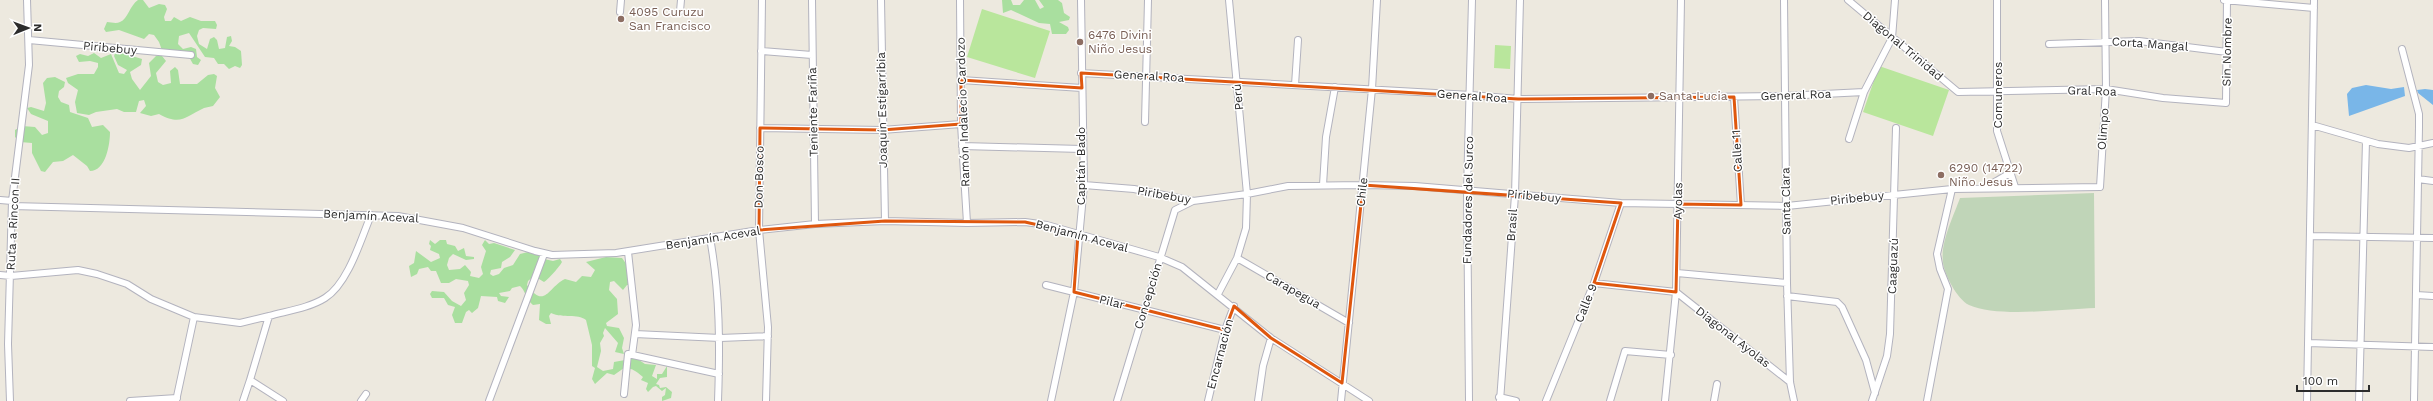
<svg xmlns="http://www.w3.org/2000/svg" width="2433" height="401" font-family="'Work Sans',sans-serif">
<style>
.green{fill:#a9df9f}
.cemetery{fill:#c0d5b8}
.pitch{fill:#b9e69c}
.water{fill:#79b6e8}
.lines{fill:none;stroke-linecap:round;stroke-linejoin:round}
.minor-casing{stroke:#b3b3be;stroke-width:8}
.minor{stroke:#fff;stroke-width:6}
.marked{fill:none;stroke:#df570e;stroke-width:3;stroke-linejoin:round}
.education-dot{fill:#8d6e63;stroke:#fff;stroke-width:1.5}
.labels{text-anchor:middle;stroke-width:3;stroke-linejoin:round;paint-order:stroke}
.education-label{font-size:12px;fill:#785e54;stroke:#fff;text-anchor:start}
.street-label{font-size:12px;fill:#2c2c2c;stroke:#fff}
</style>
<rect width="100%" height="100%" fill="#ede9df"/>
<!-- green -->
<path class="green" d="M138,0H143L149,8L159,4L165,5L167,9L164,17L165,21H171L174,17L181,21L190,17L201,21H215L217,25L216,29L203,28L199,30L197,36L199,44L207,49L210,39L214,37L217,40L219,49L225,48L227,37L231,36L232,41L229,46L235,47L241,51L242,65L240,68L235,66L229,69L224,64H218L214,58L205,57L189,33L179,36L178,44L183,49L191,47L196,49L197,57L201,60L198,65L193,64L189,57L163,53L159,42L154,35L149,34L144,39L119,30L106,32L104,29L107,22C111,22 116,24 120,22C128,19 130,5 138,0Z
M1002,0H1011L1013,5H1020L1024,0H1035L1040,9L1044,7L1039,0H1058L1062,3L1064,13L1070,17L1069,20L1059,22L1068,27L1069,30L1066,34H1052L1050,24L1039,23L1011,10L1003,13Z
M116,51L142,59L141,65L130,72L132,79L140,90L151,76L149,63L156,56H162L166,61L156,73L158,82L163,85L171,83L170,71L175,67L178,70L180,84H197L208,75L214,74L217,76L215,88L220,97L213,106C210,107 207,107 204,108C185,117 181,126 159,114L151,116L140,113L146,106L144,100L139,101L136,112H124L117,109L96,112L89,115L77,113L75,102L78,90L68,83L66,78L78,74H94L98,67V63L90,61L79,62L76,56L80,54L88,56L94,53L101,58L111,54L119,73L124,74L127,70L118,65L114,56Z
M55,77L65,82L64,87L59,91L58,97L61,102L69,105L70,112L88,118L92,127L103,125L110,132C110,144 106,171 90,171L87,166L73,155L63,161L53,162L45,172L41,171L32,153V143L20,142L15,137V130L22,126L35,127L42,135L48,133V121L31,114L27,108L31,107L44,111L46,103L43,83L47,78Z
M430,240L435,244L440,240H446L447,244L455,246L458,251L464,248L466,256L474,257V259L466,260L453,254L449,258L447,265L449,270L460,269L465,265L471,272L470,276L479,278L483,274L481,267L486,251L482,245L485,240L489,244L494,243L515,250L510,257L502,262L501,268L491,270L490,274L493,276L499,274L504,268L513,265L520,254L528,252L543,255L544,259L553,261L560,259L562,262C560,266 548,280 544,282L534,276L528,281L527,285C545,310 548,287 565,279L576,282L582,276L591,277L595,270L586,262L606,257L622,258L627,265L631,285H627L623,290L614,281L610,282L609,290L617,299L618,314L606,323L607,326L619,328L624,338L622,348L624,354L615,352L618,343L605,328L603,333L604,336L600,343L601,351L597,367L603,371L613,369L614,362L636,358L645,364L656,365L652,376L657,379V374H662L667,366V377L660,378L656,384L659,385L660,388L666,387L672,392L671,398L662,401V397L665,395L666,388L662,391L656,386L653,387L648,392L646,389L648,383L641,380L643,377C637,372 633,368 624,368L614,375L607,373L595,384L592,379L595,368L592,366V345L586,320C577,313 564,319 551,313L549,316L551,324H546L539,320L540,304L533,305C526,299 525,290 520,286L512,288L510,291L499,293L501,296L509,297L505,303L498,301L497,297L481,296L478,308L472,313L469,310L466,312L462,323H455L452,315L455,307L448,305L444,298H432L430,294L432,291L444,292L452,301L461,306L466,300L464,293L469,285L468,281L456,279L449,283H441L436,271H431L428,267L419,269L417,274L411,277L409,266L414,263L416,251L431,262L440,258L439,254L430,250L431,246L429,244Z"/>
<!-- cemetery -->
<path class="cemetery" d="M2094,193L2095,308C2062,309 1997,318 1969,305C1957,299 1944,274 1943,262C1940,243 1954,215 1960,198Z"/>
<!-- pitch -->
<path class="pitch" d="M982,9L1050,31L1035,78L967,57Z
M1495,45L1511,46L1510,69L1494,68Z
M1879,66L1949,90L1933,136L1863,112Z"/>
<!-- water -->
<path class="water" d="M2366,85L2391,89L2404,87L2405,96L2349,116L2347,94L2352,88Z
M2425,89L2433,90V105L2418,93L2417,90Z"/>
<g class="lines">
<!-- minor casing -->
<g class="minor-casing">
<path id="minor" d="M762,0L759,230L768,327L766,401
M812,0L815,224
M881,0L885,221
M960,0L961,124L967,223
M1784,0L1787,283L1790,382L1794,401
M1848,0L1958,92L2106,89L2163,98L2226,103L2227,0
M1997,0V131L2015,187
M2224,0L2314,8
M680,11L681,0
M620,12L621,0
M29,40L191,55
M2049,44L2139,41L2227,52
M2402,49L2419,114V127L2414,401
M761,51L812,55
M1081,73L1471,95L1518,99L1784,96L1864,92
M961,80L1082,88
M1295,85L1298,40
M1734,97L1741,205
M1145,122L1148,0
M2312,125L2378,144L2409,148L2433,143
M760,128L882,130L961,124
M1849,139L1864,92L1892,38L1895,0
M962,146L1082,149
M2418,179L2433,181
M1084,185L1134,189L1193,201L1247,194L1288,186L1363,185L1415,186L1621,203L1787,206L1952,189L2100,187L2106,89L2105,0
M1323,185L1326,137L1335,87
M1988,186L2010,173
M0,200L12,201
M12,206L398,216L463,228L535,251L552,255L616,253L759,230L815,224L885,221L967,223L1025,222L1047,225L1159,257L1182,267L1271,338L1369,401
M2310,236L2433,238
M710,238C720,293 720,346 718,401
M628,252L636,325L632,355
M1237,258L1349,323
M1677,273L1787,283
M0,275L11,276L78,270L97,274L127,284L151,299L194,317L176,401
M1594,283L1676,292
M1046,285L1225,330
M1676,292L1790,382
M1218,294L1237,258L1246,228L1247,194L1229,0
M2416,295L2433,296
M1787,296L1837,302L1842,307L1866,360L1875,393
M269,316C287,311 309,308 325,298C348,284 361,239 371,215
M194,317L240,323L269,316L250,380L283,401
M635,334L720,338L768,336
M2308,343L2433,347
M624,394L628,354L719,374
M1499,397L1516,401
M10,401L8,344L12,201L29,65L27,0
M130,401L177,398
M243,401L250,380
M361,401L366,394
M489,401L544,254
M1051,401L1074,292L1084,185L1081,0
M1117,401L1175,210L1193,201
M1208,401L1225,330L1234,306
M1258,401L1263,366L1271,338
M1341,401L1372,89L1377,0
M1469,401L1467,190L1472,0
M1500,401L1515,195L1520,0
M1546,401L1594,283L1621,203
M1610,401L1625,351L1671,355
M1665,401L1676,292L1681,0
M1714,401L1717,384
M1872,401L1887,356L1890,334L1896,128
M1927,401L1948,289L1940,269L1937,254L1952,189
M2307,401L2314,0
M2359,401L2366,141"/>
</g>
<!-- minor -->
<use href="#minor" class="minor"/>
</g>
<!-- marked area -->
<path class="marked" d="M1081,73L1518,99L1734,97L1741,205L1678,204L1676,292L1594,283L1621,203L1363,185L1342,383L1271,338L1234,306L1225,330L1074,292L1078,234L1025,222L885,221L759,230L760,128L882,130L961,124V80L1082,88Z"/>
<!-- markers -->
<g class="education-dot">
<circle cx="621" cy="19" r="4"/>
<circle cx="1080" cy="42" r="4"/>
<circle cx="1651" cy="96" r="4"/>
<circle cx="1941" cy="175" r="4"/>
</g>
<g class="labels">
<!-- education labels -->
<g class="education-label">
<text x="629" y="16">4095 Curuzu<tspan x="629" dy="14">San Francisco</tspan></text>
<text x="1088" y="39">6476 Divini<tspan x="1088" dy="14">Niño Jesus</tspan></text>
<text x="1659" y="100">Santa Lucia</text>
<text x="1949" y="172">6290 (14722)<tspan x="1949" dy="14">Niño Jesus</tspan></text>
</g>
<!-- street labels -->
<g class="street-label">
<text transform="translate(2150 44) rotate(4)" y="4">Corta Mangal</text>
<text transform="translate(1903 46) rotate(40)" y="4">Diagonal Trinidad</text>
<text transform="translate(110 48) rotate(5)" y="4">Piribebuy</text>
<text transform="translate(2227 52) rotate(-89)" y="4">Sin Nombre</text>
<text transform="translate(1149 76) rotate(3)" y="4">General Roa</text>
<text transform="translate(2092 91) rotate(2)" y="4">Gral Roa</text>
<text transform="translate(1796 95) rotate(-2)" y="4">General Roa</text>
<text transform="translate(1998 95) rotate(-90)" y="4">Comuneros</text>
<text transform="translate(1472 96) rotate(4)" y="4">General Roa</text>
<text transform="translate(1238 97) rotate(-96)" y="4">Perú</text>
<text transform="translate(882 110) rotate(-91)" y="4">Joaquín Estigarribia</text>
<text transform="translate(813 112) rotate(-91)" y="4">Teniente Fariña</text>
<text transform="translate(963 112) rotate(-92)" y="4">Ramón Indalecio Cardozo</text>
<text transform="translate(2103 129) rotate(-86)" y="4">Olimpo</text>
<text transform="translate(1737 151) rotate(-93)" y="4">Calle 11</text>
<text transform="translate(1081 166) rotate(-90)" y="4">Capitán Bado</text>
<text transform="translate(759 177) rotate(-89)" y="4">Don Bosco</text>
<text transform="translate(1362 192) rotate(-84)" y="4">Chile</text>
<text transform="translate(1164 195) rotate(10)" y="4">Piribebuy</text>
<text transform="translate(1534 196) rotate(5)" y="4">Piribebuy</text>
<text transform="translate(1857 198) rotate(-6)" y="4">Piribebuy</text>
<text transform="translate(1468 200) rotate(-89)" y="4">Fundadores del Surco</text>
<text transform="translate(1678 201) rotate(-89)" y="4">Ayolas</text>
<text transform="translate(1786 201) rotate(-91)" y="4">Santa Clara</text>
<text transform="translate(371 216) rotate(3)" y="4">Benjamín Aceval</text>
<text transform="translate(13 224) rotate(-87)" y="4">Ruta a Rincon II</text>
<text transform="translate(1512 225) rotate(-86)" y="4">Brasil</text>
<text transform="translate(1082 236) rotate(15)" y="4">Benjamín Aceval</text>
<text transform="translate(713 238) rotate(-9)" y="4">Benjamín Aceval</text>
<text transform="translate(1893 266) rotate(-88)" y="4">Caaguazú</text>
<text transform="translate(1293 290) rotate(30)" y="4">Carapegua</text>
<text transform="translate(1148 296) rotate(-73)" y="4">Concepción</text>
<text transform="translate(1112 302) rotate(14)" y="4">Pilar</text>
<text transform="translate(1586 303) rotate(-68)" y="4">Calle 9</text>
<text transform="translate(1733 337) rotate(38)" y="4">Diagonal Ayolas</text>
<text transform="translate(1220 354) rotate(-75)" y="4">Encarnación</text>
</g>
</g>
<!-- north arrow -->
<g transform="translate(28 28) rotate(89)" stroke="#ffffff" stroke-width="3" paint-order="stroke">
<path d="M0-3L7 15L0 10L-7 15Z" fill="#2c2c2c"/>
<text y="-6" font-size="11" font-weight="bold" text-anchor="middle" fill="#2c2c2c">N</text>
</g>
<!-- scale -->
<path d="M2297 385v6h72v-6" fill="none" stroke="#2c2c2c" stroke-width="2"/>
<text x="2303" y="385" font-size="12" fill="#2c2c2c" stroke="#ffffff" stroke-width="3" paint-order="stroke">100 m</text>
</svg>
